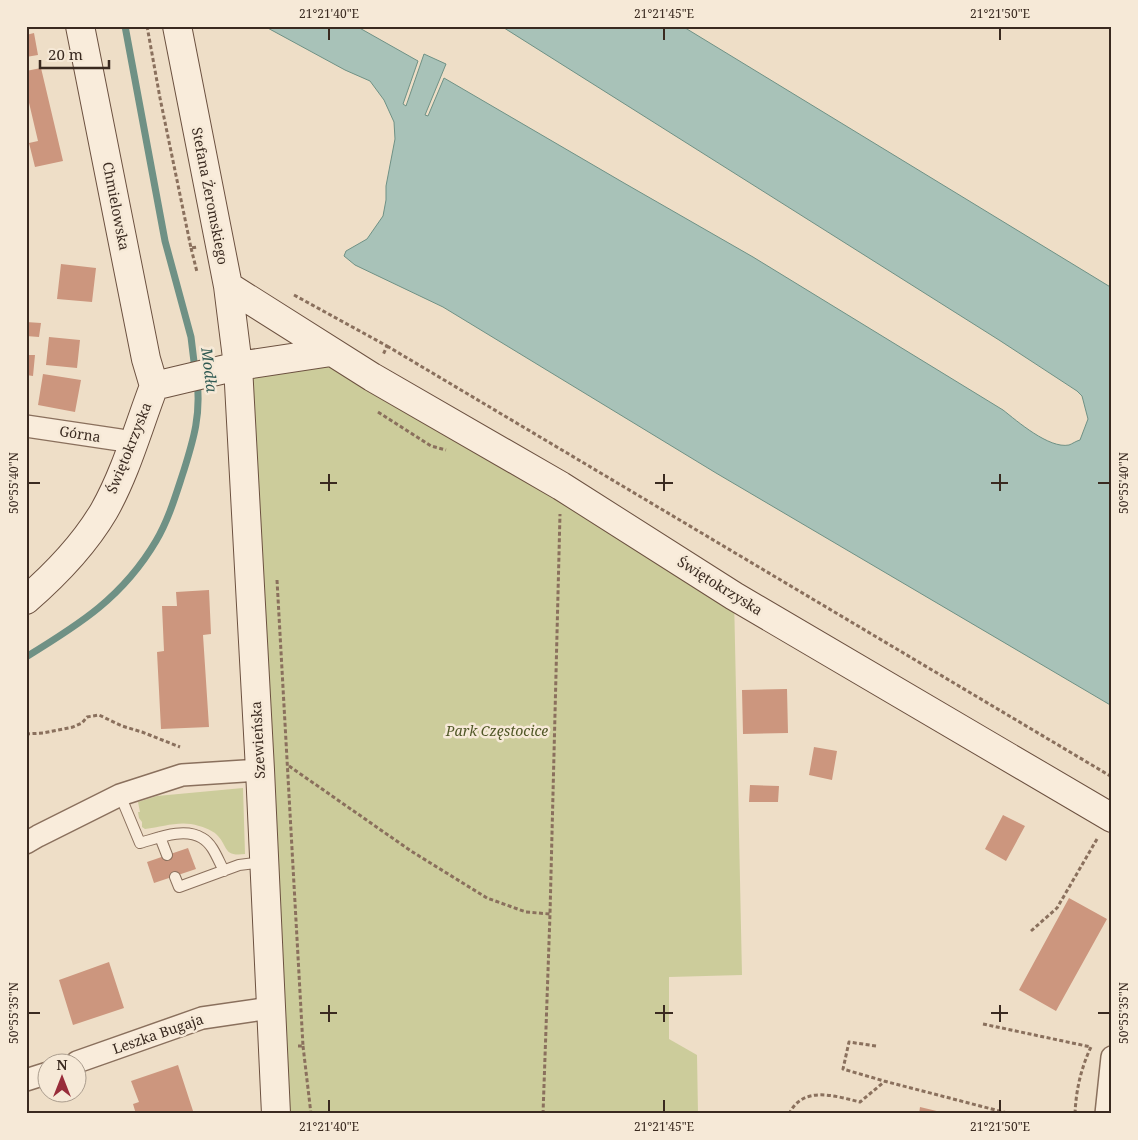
<svg xmlns="http://www.w3.org/2000/svg" width="1138" height="1140" font-family="'Noto Serif',serif">
<style>
.green{fill:#cccc9b}
.water{fill:#a8c2b8;stroke:#6f9185}
.lines{fill:none;stroke-linecap:round;stroke-linejoin:round}
.stream{stroke:#6f9185;stroke-width:7}
.building{fill:#cc967e}
.lane-casing{stroke:#8a705d;stroke-width:12}
.street-casing{stroke:#8a705d;stroke-width:24}
.secondary-casing{stroke:#6c5140;stroke-width:30}
.path{stroke:#8a705d;stroke-width:3;stroke-dasharray:4 2.5;stroke-linecap:butt}
.lane{stroke:#f9ecdb;stroke-width:10}
.street{stroke:#f9ecdb;stroke-width:21}
.secondary{stroke:#f9ecdb;stroke-width:28}
.ticks{fill:none;stroke:#3a2a20;stroke-width:2}
.labels{text-anchor:middle;stroke-width:5;stroke-linejoin:round;paint-order:stroke}
.street-label{font-size:14px;fill:#3a2a20;stroke:#f6e9d7}
.park-label{font-size:14px;font-style:italic;fill:#505727;stroke:#f6e9d7}
.water-label{font-size:15px;font-style:italic;fill:#305a53;stroke:#f6e9d7}
.neatline{fill:none;stroke:#3a2a20;stroke-width:2}
.ticks-label{font-size:12px;text-anchor:middle;fill:#3a2a20}
</style>
<rect width="100%" height="100%" fill="#eedec7"/>
<!-- green -->
<path class="green" d="M331,352L734,596L742,975L669,977V1039L697,1055L698,1114H276L251,365Z
M243,788L245,854C222,857 229,846 216,834C213,831 204,827 199,826C180,820 164,827 145,829L142,827V822L139,818L138,812H140L138,802L157,796Z"/>
<!-- water -->
<path class="water" d="M264,26H356L418,61L403,104L406,106L424,54L446,64L425,115L428,116L444,78L624,183L753,257L1003,410C1017,421 1049,449 1069,445C1072,444 1076,441 1080,440L1088,419L1082,396L1077,391L999,340L501,26H682L1112,288V706L716,473L443,307L355,265L344,256L346,251L367,239L383,216L386,200V186L395,139L394,122L384,100L370,81L345,70Z"/>
<g class="lines">
<!-- stream -->
<path class="stream" d="M125,26L165,241L191,337L195,370
M26,657C80,624 123,597 156,541C169,519 176,494 184,470C194,438 201,414 197,380"/>
</g>
<!-- building -->
<path class="building" d="M34,33L38,55L26,57V35Z
M41,68L63,161L35,167L29,143L38,141L26,90V71Z
M61,264L96,268L92,302L57,299Z
M26,322L41,323L39,337L26,336Z
M49,337L80,340L77,368L46,365Z
M26,355H35L33,376L26,375Z
M43,374L81,380L75,412L38,405Z
M209,590L211,634L203,635L209,727L161,729L157,652L164,651L162,606H177L176,592Z
M787,689L788,733L743,734L742,690Z
M814,747L837,751L832,780L809,775Z
M750,785L779,786L778,802H749Z
M1003,815L1025,826L1006,861L985,849Z
M188,848L196,869L154,883L147,862Z
M1069,898L1107,919L1056,1011L1019,990Z
M109,962L124,1008L73,1025L59,980Z
M178,1065L194,1114H136L133,1104L139,1102L131,1081Z
M920,1107L945,1113V1114H919Z"/>
<g class="lines">
<!-- lane casing -->
<g class="lane-casing">
<path id="lane" d="M120,795L140,843C158,838 184,827 202,838C213,844 218,860 224,871
M160,837L167,855
M175,877L179,887L239,865L263,862"/>
</g>
<!-- street casing -->
<g class="street-casing">
<path id="street" d="M26,426L120,440L132,445
M26,843L38,836L120,795L182,775L260,770
M77,1062L202,1018L271,1008
M26,1080L48,1073
M1106,1114L1112,1057"/>
</g>
<!-- secondary casing -->
<g class="secondary-casing">
<path id="secondary" d="M80,26L146,359L154,386
M177,26L228,286L238,366L260,770L276,1114
M228,286L372,377L561,486L734,596L1112,818
M154,386L238,366L331,352
M26,600C56,574 84,545 104,511C126,472 138,428 154,386"/>
</g>
<!-- path -->
<path class="path" d="M147,26L160,98L191,248L197,247
M191,248L197,272
M294,295L387,346L383,355
M387,346L1112,777
M378,412L431,446L446,450
M277,580L303,1046H298
M26,734L43,733L73,727L82,723L87,717L99,715L122,726L142,732L180,747
M289,766L411,851L487,898L526,912L550,914
M1031,931L1057,908L1097,839
M983,1024L1091,1047C1081,1068 1076,1090 1075,1114
M303,1046L311,1114
M876,1046L849,1042L843,1069L884,1081L1011,1114
M543,1114L550,914L560,514
M789,1114C803,1085 835,1096 860,1102L884,1082"/>
<!-- lane -->
<use href="#lane" class="lane"/>
<!-- street -->
<use href="#street" class="street"/>
<!-- secondary -->
<use href="#secondary" class="secondary"/>
</g>
<!-- ticks -->
<path class="ticks" d="M329,28V40M664,28V40M1000,28V40M329,474V491M664,474V491M1000,474V491M28,483H40M320,483H337M655,483H673M991,483H1008M1098,483H1110M329,1005V1022M664,1005V1022M1000,1005V1022M28,1013H40M320,1013H337M655,1013H673M991,1013H1008M1098,1013H1110M329,1100V1112M664,1100V1112M1000,1100V1112"/>
<g class="labels">
<!-- street labels -->
<g class="street-label">
<text transform="translate(210 196) rotate(79)" y="5">Stefana Żeromskiego</text>
<text transform="translate(116 206) rotate(79)" y="5">Chmielowska</text>
<text transform="translate(80 434) rotate(9)" y="5">Górna</text>
<text transform="translate(129 448) rotate(-68)" y="5">Świętokrzyska</text>
<text transform="translate(720 586) rotate(32)" y="5">Świętokrzyska</text>
<text transform="translate(258 740) rotate(-93)" y="5">Szewieńska</text>
<text transform="translate(158 1034) rotate(-19)" y="5">Leszka Bugaja</text>
</g>
<!-- park labels -->
<g class="park-label">
<text x="497" y="736">Park Częstocice</text>
</g>
<!-- water labels -->
<g class="water-label">
<text transform="translate(209 370) rotate(83)" y="5">Modła</text>
</g>
</g>
<!-- border -->
<rect width="1138" height="1140" fill="none" stroke="#f6e9d7" stroke-width="55"/>
<!-- north arrow -->
<g transform="translate(62 1078)"><circle r="24" fill="#f6e9d7" stroke="#ab9d8e"/>
<path d="M0-4L9 19L0 12L-9 19Z" fill="#982d3a"/>
<text y="-8" font-size="14" font-weight="bold" text-anchor="middle" fill="#3a2a20">N</text>
</g>
<!-- scale -->
<path d="M40 60v8h69v-8" fill="none" stroke="#3a2a20" stroke-width="2.5"/>
<text x="48" y="60" font-size="15" fill="#3a2a20" stroke="#f6e9d7" stroke-width="4" paint-order="stroke">20 m</text>
<rect x="28" y="28" width="1082" height="1084" class="neatline"/>
<g class="ticks-label">
<text x="329" y="18">21°21'40"E</text>
<text x="664" y="18">21°21'45"E</text>
<text x="1000" y="18">21°21'50"E</text>
<text transform="translate(14 483) rotate(-90)" y="4">50°55'40"N</text>
<text transform="translate(1124 483) rotate(-90)" y="4">50°55'40"N</text>
<text transform="translate(14 1013) rotate(-90)" y="4">50°55'35"N</text>
<text transform="translate(1124 1013) rotate(-90)" y="4">50°55'35"N</text>
<text x="329" y="1131">21°21'40"E</text>
<text x="664" y="1131">21°21'45"E</text>
<text x="1000" y="1131">21°21'50"E</text>
</g>
</svg>
